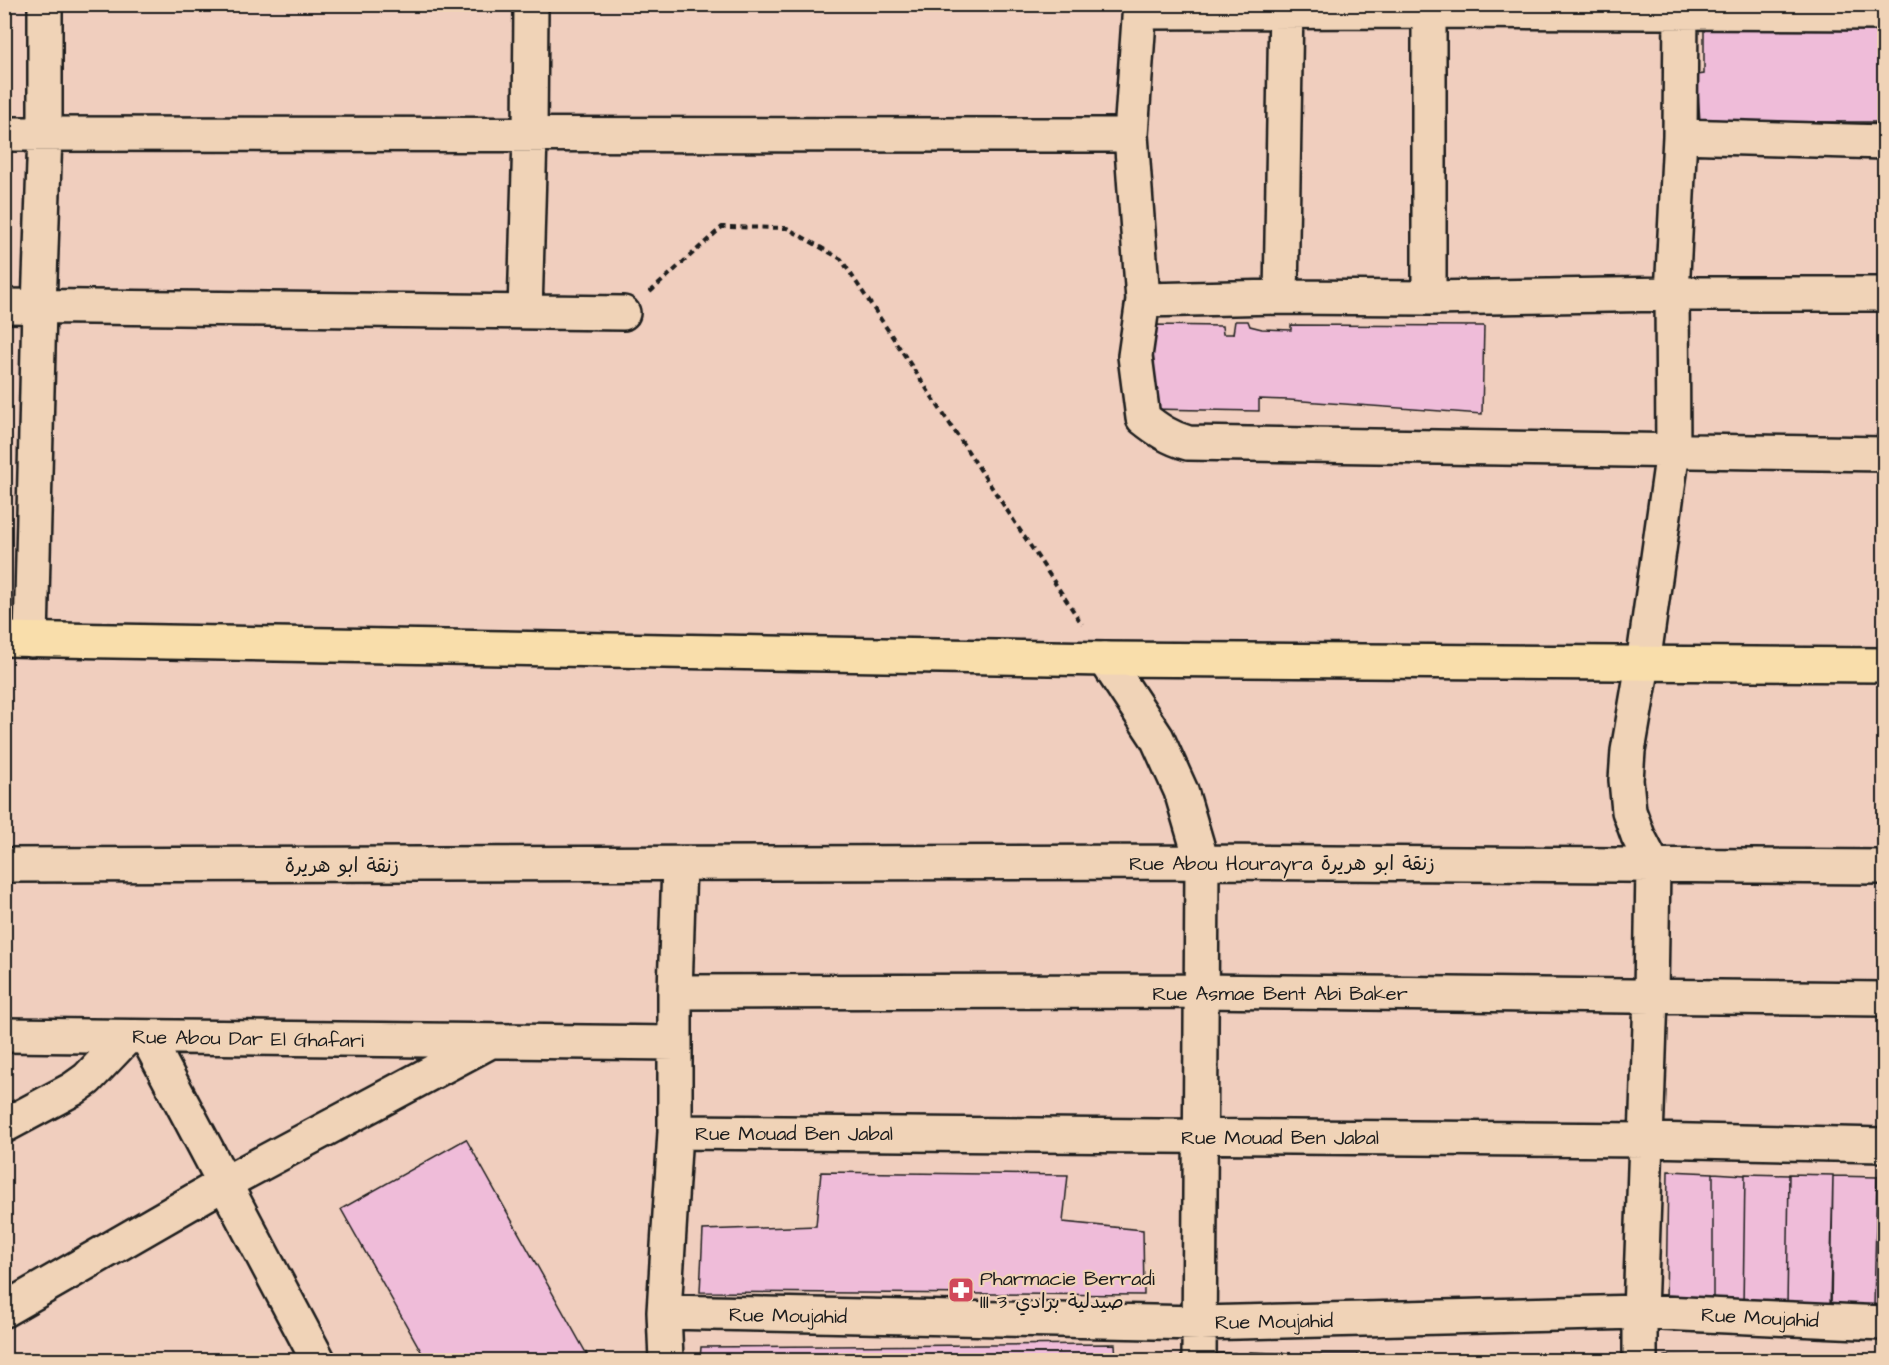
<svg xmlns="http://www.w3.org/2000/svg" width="1889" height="1365" font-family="'Architects Daughter','Playpen Sans Arabic',sans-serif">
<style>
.building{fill:#efbcd9;stroke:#1c1c1c;stroke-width:1.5}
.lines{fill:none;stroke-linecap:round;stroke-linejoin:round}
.minor-casing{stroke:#1c1c1c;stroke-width:38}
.major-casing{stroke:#1c1c1c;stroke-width:38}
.path{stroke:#1c1c1c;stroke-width:4;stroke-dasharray:6 4.5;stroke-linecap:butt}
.minor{stroke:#f0d3b7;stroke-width:33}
.major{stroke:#f9deab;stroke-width:33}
.labels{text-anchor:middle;stroke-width:4.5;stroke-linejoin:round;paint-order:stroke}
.street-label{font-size:20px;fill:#1c1c1c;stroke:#f0d3b7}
.poi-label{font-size:20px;fill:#1c1c1c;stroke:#f0d3b7;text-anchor:start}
</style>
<rect width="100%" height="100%" fill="#f0cebe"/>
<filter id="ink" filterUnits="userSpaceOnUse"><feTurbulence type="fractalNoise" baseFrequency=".0167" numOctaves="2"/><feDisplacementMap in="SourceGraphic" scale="12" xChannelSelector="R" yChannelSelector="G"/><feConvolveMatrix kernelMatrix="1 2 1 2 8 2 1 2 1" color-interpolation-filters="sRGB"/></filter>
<g filter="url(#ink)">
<!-- building -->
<path class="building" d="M1704,24H1884V122H1700L1697,75L1704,74Z
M1235,321H1248L1250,326L1262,329L1291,330V325L1484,326L1482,414L1289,400L1259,399V411L1150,409L1152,325L1222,326L1223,334H1233Z
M466,1139L590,1360H426L341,1209Z
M1668,1171L1713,1173V1306L1666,1303Z
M821,1172L1068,1175L1063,1222L1143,1230L1144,1295L700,1292L703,1230L816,1226Z
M1713,1173L1745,1175L1743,1307L1713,1306Z
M1745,1174L1789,1175L1787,1307L1743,1306Z
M1789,1174L1833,1175L1830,1307H1787Z
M1833,1176L1877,1177L1874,1309L1831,1308Z
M1877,1176H1884V1309L1874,1308Z
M1115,1344L1116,1360H700L701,1347Z
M1250,1352L1316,1355V1360H1250Z
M1204,1353H1235L1234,1360H1205Z
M1321,1354H1358V1360H1320Z
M1363,1354L1398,1355V1360H1363Z
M1424,1354L1425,1360H1403V1355Z
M1452,1355H1541V1360H1495V1358L1488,1357V1360H1452Z
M1567,1356L1566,1360H1552L1551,1358Z
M1665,1356L1714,1357V1360H1665Z
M1579,1357H1614V1360H1579Z
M1714,1357L1797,1358V1360H1714Z
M1797,1358L1836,1359V1360H1797Z
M1836,1359H1877L1876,1360H1836Z"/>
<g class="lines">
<!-- minor casing -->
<g class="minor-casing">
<path id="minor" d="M1140,4L1131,135L1143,300L1135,356L1143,418C1158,430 1170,438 1188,443L1884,454
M1429,4V298
M1141,12L1429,11L1884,13
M4,134L1131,135
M1680,136L1884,142
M1281,297L1286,4
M1143,300L1281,297L1429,298L1672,294H1884
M4,306L623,313
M525,312L530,136L531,4
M31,640L39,307L45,134V4
M1105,659L1157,738L1181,791L1202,862L1199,1360
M4,865L1202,862L1884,867
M675,992L1201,991L1884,999
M4,1035L675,1043
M147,1037L318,1360
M4,1126L73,1089L87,1079L127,1037
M675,1132L1646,1140L1884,1145
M4,1310L223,1184L489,1042
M664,1312L1200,1323L1640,1312L1884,1323
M666,1360L664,1312L675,1132V992L679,864
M1640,1360V1312L1651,996L1653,865L1638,836L1629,811L1626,780L1628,751L1643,664L1673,451L1672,294L1680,136L1681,4"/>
</g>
<!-- major casing -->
<g class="major-casing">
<path id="major" d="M4,639L1105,659L1884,665"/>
</g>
<!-- path -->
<path class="path" d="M650,292L722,227L787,228L841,259L1082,624"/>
<!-- minor -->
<use href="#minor" class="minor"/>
<!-- major -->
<use href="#major" class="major"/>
</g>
</g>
<!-- icons -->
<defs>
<g id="pharmacy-square" transform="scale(1.35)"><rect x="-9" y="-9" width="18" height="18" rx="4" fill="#d1495b" stroke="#f0d3b7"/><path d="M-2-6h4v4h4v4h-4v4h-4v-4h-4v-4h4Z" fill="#fff"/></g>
</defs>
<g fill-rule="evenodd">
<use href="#pharmacy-square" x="961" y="1290"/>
</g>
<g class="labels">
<!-- street labels -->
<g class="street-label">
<text x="1282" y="870">Rue Abou Hourayra زنقة ابو هريرة</text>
<text x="342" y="872">زنقة ابو هريرة</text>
<text x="1280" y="1000">Rue Asmae Bent Abi Baker</text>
<text transform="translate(248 1038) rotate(1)" y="7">Rue Abou Dar El Ghafari</text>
<text x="794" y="1140">Rue Mouad Ben Jabal</text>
<text x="1280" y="1144">Rue Mouad Ben Jabal</text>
<text transform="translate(788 1315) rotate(1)" y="7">Rue Moujahid</text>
<text transform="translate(1760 1317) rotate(3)" y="7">Rue Moujahid</text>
<text transform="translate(1274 1321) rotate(-1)" y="7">Rue Moujahid</text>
</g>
<!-- poi labels -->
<g class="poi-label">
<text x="980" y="1285">Pharmacie Berradi<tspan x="980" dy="23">III صيدلية برادي 3</tspan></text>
</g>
</g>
<!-- margin -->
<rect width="1889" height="1365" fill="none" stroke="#f0d3b7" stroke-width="24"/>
<rect x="12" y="12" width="1865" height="1341" fill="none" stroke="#1c1c1c" stroke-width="2" filter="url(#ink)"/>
</svg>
